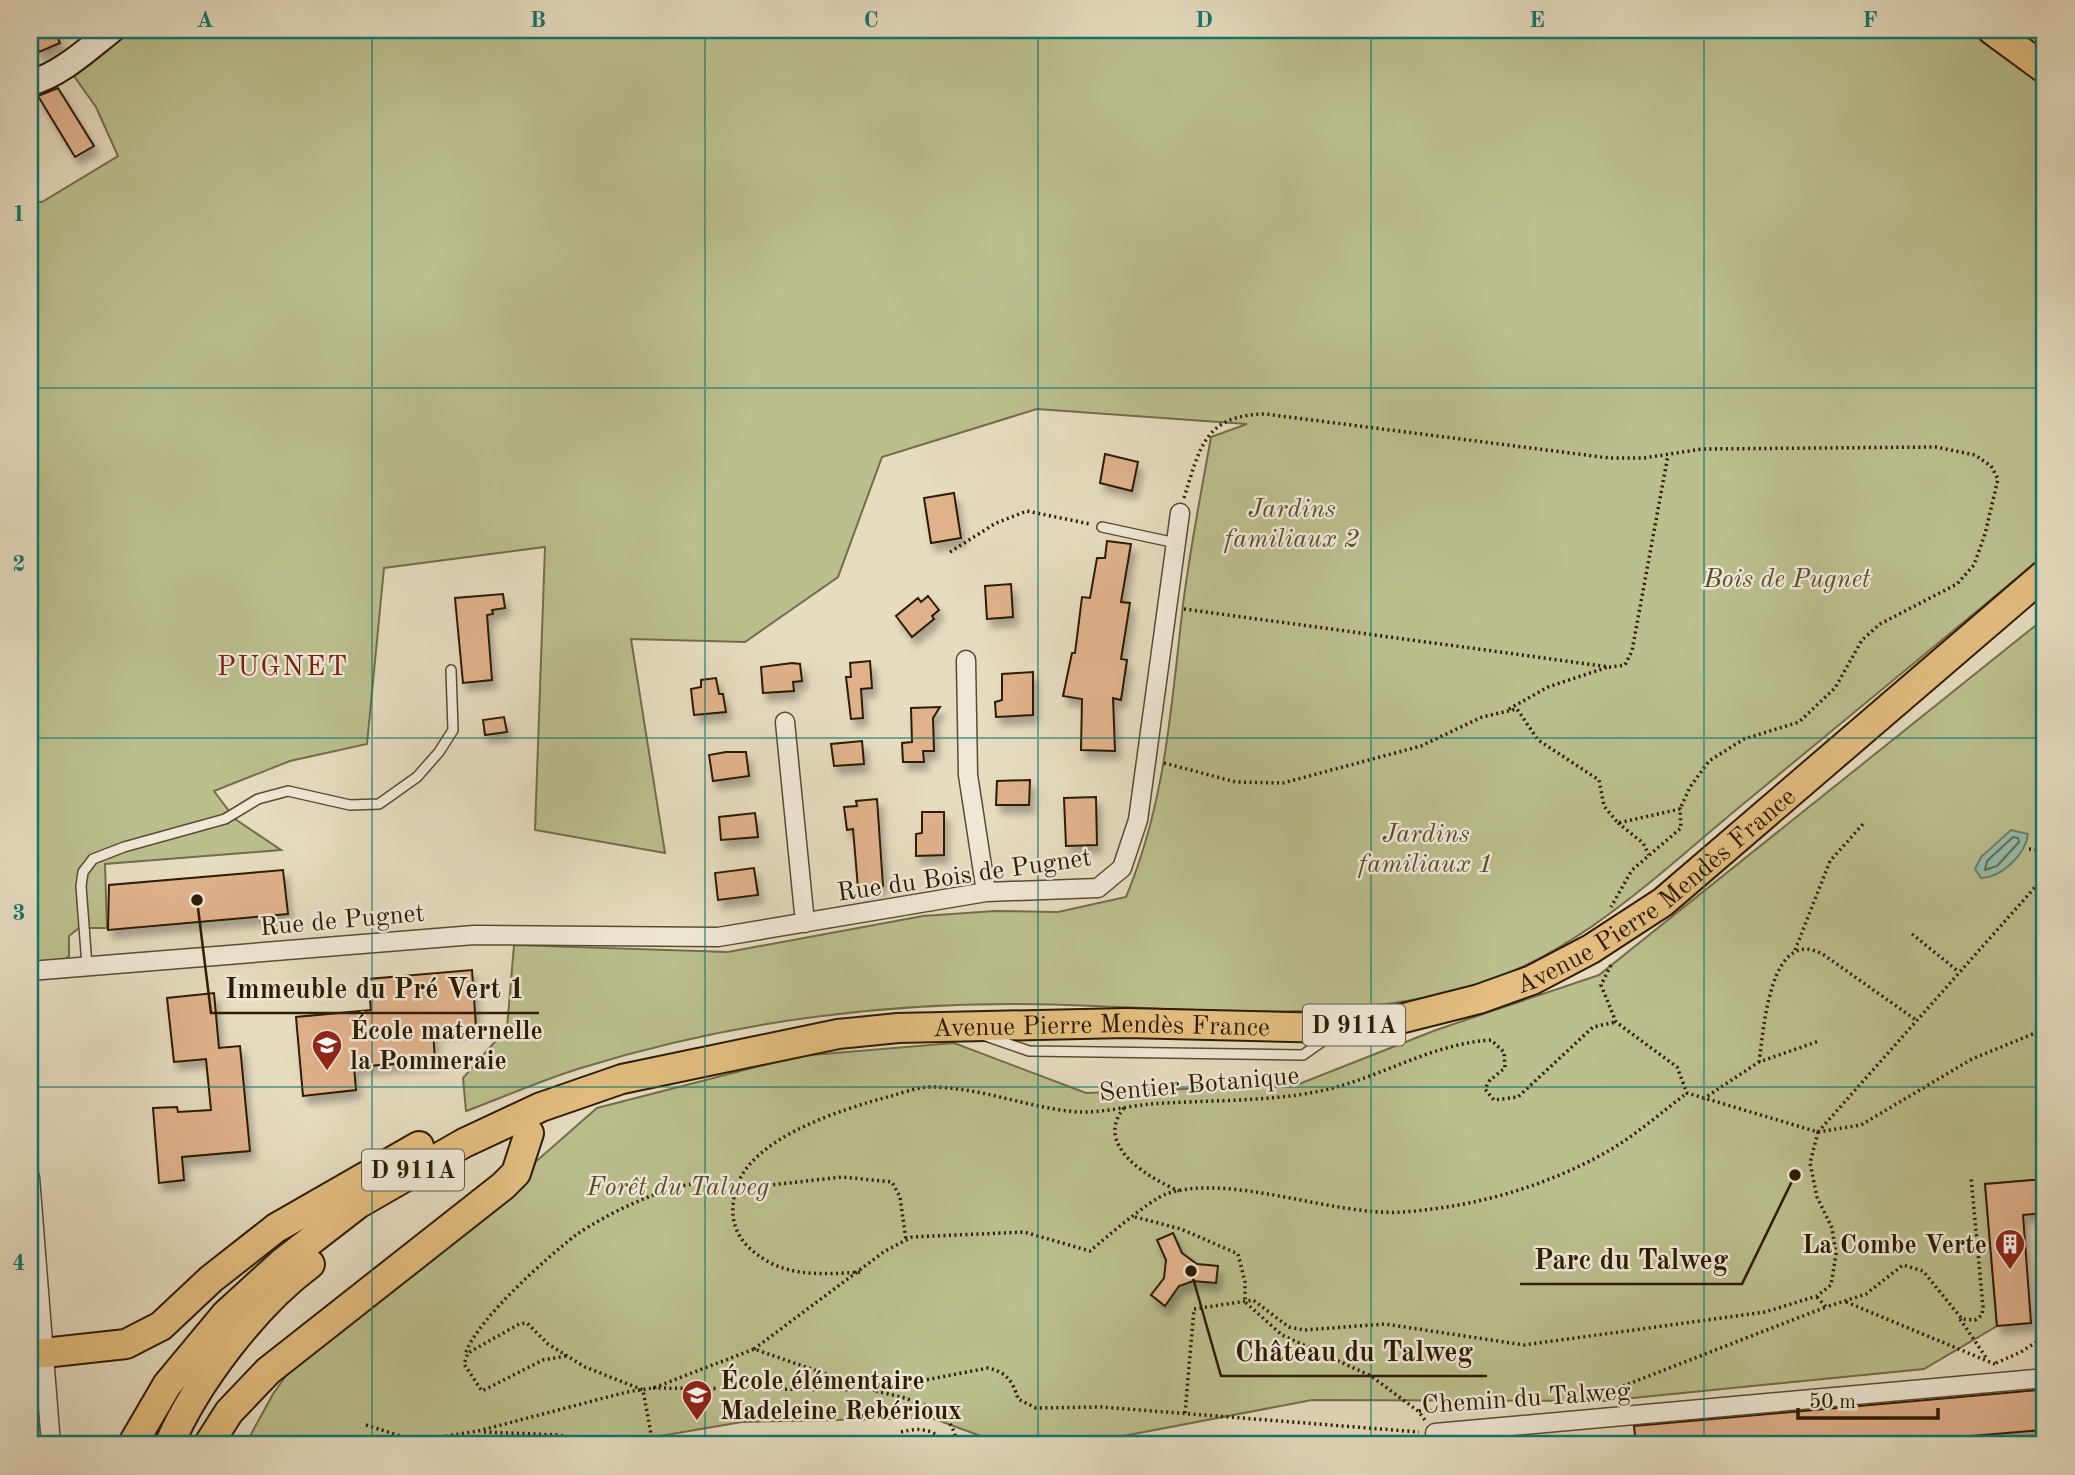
<svg xmlns="http://www.w3.org/2000/svg" width="2075" height="1475" font-family="'Old Standard TT',serif">
<style>
.green{fill:#bbbf8e;stroke:#746d48;stroke-width:2}
.water{fill:#97bcad;stroke:#6d7c69;stroke-width:2}
.lines{fill:none;stroke-linecap:round;stroke-linejoin:round}
.shore{stroke:#626c58;stroke-width:2}
.building{fill:#e0b28c;stroke:#2d1b03;stroke-width:2;filter:url(#shadow)}
.lane-casing{stroke:#5b4b32;stroke-width:12}
.street-casing{stroke:#5b4b32;stroke-width:21}
.secondary-casing{stroke:#2d1b03;stroke-width:28}
.primary-casing{stroke:#2d1b03;stroke-width:32}
.path{stroke:#2d1b03;stroke-width:3.5;stroke-dasharray:2 3.5;stroke-linecap:butt}
.lane{stroke:#efe8d6;stroke-width:9}
.street{stroke:#efe8d6;stroke-width:18}
.secondary{stroke:#efe8d6;stroke-width:24}
.primary{stroke:#e3be80;stroke-width:28}
.grid{fill:none;stroke:#0f766e;stroke-width:2;stroke-opacity:0.55}
.labels{text-anchor:middle;stroke-width:5;stroke-linejoin:round;paint-order:stroke}
.shield{fill:#efe8d6;stroke:#675842;stroke-width:2}
.shield-label{font-size:24px;font-weight:bold;fill:#2d1b03}
.park-label{font-size:26px;font-style:italic;fill:#584c2d;stroke:#efe8d6}
.street-label{font-size:26px;fill:#2d1b03;stroke:#efe8d6}
.poi-label{font-size:26px;font-weight:bold;fill:#2d1b03;stroke:#efe8d6;text-anchor:start}
.neighbourhood-label{font-size:28px;letter-spacing:2px;fill:#7a1f14;stroke:#efe8d6}
.leader{fill:none;stroke:#2d1b03;stroke-width:2.5}
.callout-dot{fill:#2d1b03;stroke:#efe8d6;stroke-width:2.5}
.callout-label{font-size:28px;text-anchor:middle;font-weight:bold;fill:#2d1b03;stroke:#efe8d6;stroke-width:5;stroke-linejoin:round;paint-order:stroke}
.neatline{fill:none;stroke:#0f766e;stroke-width:2.5}
.grid-label{font-size:23px;text-anchor:middle;font-weight:bold;fill:#0f766e}
</style>
<defs>
<filter id="shadow"><feDropShadow dx="4.5" dy="8" stdDeviation="3.5" flood-color="#0004"/></filter>
</defs>
<rect width="100%" height="100%" fill="#e6dcc0"/>
<filter id="stains"><feTurbulence type="fractalNoise" baseFrequency=".00286" numOctaves="4"/><feColorMatrix values="0 0 0 0 .2 0 0 0 0 .09 0 0 0 0 .02 0 0 0 .5 -.17"/></filter>
<radialGradient id="worn" r=".72"><stop offset=".6" stop-color="#630" stop-opacity="0"/><stop offset="1" stop-color="#630" stop-opacity=".3"/></radialGradient>
<!-- green -->
<path class="green" d="M90,30H2045V555C1946,637 1847,718 1748,800C1661,871 1577,957 1466,988C1318,1029 1164,1004 1013,1004C868,1004 720,1025 581,1068C542,1080 504,1097 466,1111L463,1078L507,1028L514,945L728,952L923,916L995,911L1058,912L1126,897C1166,801 1171,707 1183,605C1190,549 1201,493 1211,437L1247,424L1037,409L882,457L838,577L745,642L631,639L665,853L535,830L545,547L384,568L367,744L290,761L214,791L235,819L281,850L105,864L107,928H79L69,936V956L65,960L35,963L30,960V201L42,202L118,156L96,107L71,72L97,49Z
M2045,618V1179L1985,1184L1997,1326L1924,1369L1603,1401L1312,1400L1076,1445H1005L932,1418L742,1422L660,1436L642,1445H245L273,1394L298,1359L435,1250L597,1108L799,1056L954,1043L1086,1093L1299,1084L1436,1030L1599,975Z"/>
<!-- water -->
<path class="water" d="M2011,830L2028,834C2026,854 2001,878 1981,878L1975,869L1981,857Z"/>
<g class="lines">
<!-- shore -->
<path class="shore" d="M2013,837L2018,838L2019,842L1997,866L1985,870L1987,861Z"/>
</g>
<!-- building -->
<path class="building" d="M30,30H54L60,43L39,52Z
M58,88L94,146L75,157L38,96Z
M1105,454L1138,462L1132,491L1100,483Z
M954,493L961,538L931,543L924,498Z
M1107,541L1131,544L1121,602L1130,603L1121,659L1127,660L1121,700L1113,698L1115,751L1081,750L1082,699L1063,696L1072,653H1075L1082,597L1090,598L1097,558H1105Z
M1011,584L1013,617L987,619L985,586Z
M503,594L505,608L492,610L493,614L487,615L492,680L463,683L455,598Z
M928,596L939,610L932,616L934,619L912,637L896,616L918,598L921,602Z
M870,661L872,688L861,689L863,718L851,719L846,677H851L850,663Z
M792,663L800,664L802,681L793,682L794,691L763,693L761,667Z
M1033,672V715L996,717L995,702L1002,700V674Z
M716,678L719,694H723L726,712L694,715L691,689L701,687V680Z
M940,707L933,718L934,751H923L924,762H903L902,743L912,742L911,708Z
M504,717L507,732L485,735L483,720Z
M862,741L864,764L834,766L831,744Z
M726,752H746L749,776L713,781L709,755Z
M1030,780L1029,805H996L997,781Z
M1096,797L1097,845L1066,846L1064,798Z
M877,799L883,886L858,888L853,829L847,830L844,807L857,806L856,801Z
M922,812H944V855L916,856V834L922,833Z
M755,813L758,837L721,840L719,817Z
M754,868L758,895L718,900L715,873Z
M283,870L288,914L108,930L109,885Z
M472,970L476,1027L433,1030L435,1061L354,1067L356,1090L303,1096L296,1017L371,1010L368,979Z
M214,993L219,1048L240,1046L250,1151L182,1157L184,1180L159,1183L153,1108L177,1107L178,1112L211,1110L206,1059L174,1062L167,998Z
M2045,1179V1213L2023,1215L2031,1323L1997,1326L1985,1184Z
M1173,1233L1182,1253L1197,1264L1218,1266L1216,1283L1193,1281L1179,1286L1165,1306L1151,1295L1164,1278L1166,1260L1157,1240Z
M2038,1390L2042,1430L1865,1445H1636L1634,1426Z"/>
<g class="lines">
<!-- lane casing -->
<g class="lane-casing">
<path id="lane" d="M1102,527L1176,543
M87,966L81,886L83,872L93,859L124,847L225,819L258,799L288,791L350,805L379,804L417,777L439,752L453,730L451,670
M983,1035L1029,1051L1303,1055L1320,1043L1327,1032"/>
</g>
<!-- street casing -->
<g class="street-casing">
<path id="street" d="M966,660L968,775L986,892
M785,722L805,923
M30,971L474,935L718,937L986,892L1098,888L1122,868L1138,820L1180,513
M30,1177L51,1445
M1435,1433L2045,1378"/>
</g>
<!-- secondary casing -->
<g class="secondary-casing">
<path id="secondary" d="M30,83C60,75 88,49 112,30"/>
</g>
<!-- primary casing -->
<g class="primary-casing">
<g id="primary">
<path d="M1992,30L2045,69"/>
<path d="M44,1353L126,1344L161,1326L211,1279L276,1228L419,1146"/>
<path id="s1" d="M132,1445L167,1385L226,1314L283,1262L358,1204L464,1143L541,1107L622,1079L838,1034L898,1028L1126,1023L1330,1028L1396,1020L1479,999L1532,980L1591,949L1663,902L2045,574"/>
<path d="M169,1445C196,1382 255,1305 310,1264"/>
<path d="M208,1445L229,1412L268,1371L503,1186L516,1173L529,1133"/>
</g>
</g>
<!-- path -->
<path class="path" d="M1184,498C1200,448 1204,415 1265,414L1609,458H1644L1702,449L1936,447L1975,455L1991,466L1998,479L1985,534L1974,565L1957,584L1880,624L1862,640L1835,688L1799,722L1744,739L1709,761L1690,787L1680,809
M950,552L996,523L1027,511L1090,524
M1184,609L1610,667L1625,665L1632,651L1668,455
M1509,709L1548,687L1608,667
M1164,763L1236,782L1283,783L1421,746L1482,717L1517,709L1538,740L1599,780L1604,806L1618,823L1680,809L1681,828L1632,870L1611,907
M1618,823L1643,843L1649,855
M2029,849L2045,851
M1912,934L1959,972
M1795,950L1830,861L1863,824
M1759,1062C1764,1028 1770,924 1824,955L1916,1020
M1703,1099L1759,1062L1819,1041
M1124,1108C1093,1146 1149,1178 1179,1191
M1818,1132L2045,876
M1818,1132L1861,1125L1972,1059L2045,1029
M735,1189L842,1177L892,1182L900,1197L906,1240
M1135,1217L1181,1229L1238,1254L1245,1282V1302L1282,1335L1371,1376L1418,1411L1425,1420
M860,1272C830,1274 794,1277 767,1261C740,1245 729,1226 734,1197C742,1139 843,1109 891,1096C902,1093 915,1088 927,1087C978,1086 1027,1108 1078,1112C1102,1113 1128,1106 1151,1104C1203,1100 1265,1102 1315,1092C1376,1081 1428,1044 1491,1040L1504,1052L1505,1068L1490,1080L1485,1089L1494,1100L1518,1097L1593,1027L1616,1022
M2044,1287H2045
M1817,1297L1826,1307L1866,1294L1903,1265L1923,1271L1962,1319L1975,1320L1982,1315L1983,1307L1971,1177
M1846,1302L1997,1365
M1960,1319L1987,1359
M754,1349L885,1251L912,1237L1024,1232L1090,1251C1107,1237 1148,1201 1166,1194C1229,1172 1335,1217 1403,1212C1475,1207 1548,1186 1610,1150C1637,1134 1662,1112 1687,1093
M466,1352C479,1318 546,1258 576,1235C604,1215 666,1185 700,1183C713,1182 725,1189 734,1197
M566,1356L543,1360L482,1391L464,1364L468,1353L519,1324L527,1323L548,1344L585,1367L643,1390L653,1445
M1996,1363L2021,1352L2045,1336
M653,1388L873,1390L988,1368C1006,1372 1013,1381 1018,1399L1036,1408L1102,1407L1419,1432
M876,1391C905,1398 957,1407 956,1445
M1587,1400L1826,1307
M1419,1411H1457
M1185,1413L1194,1309L1253,1300L1289,1327L1304,1330L1385,1324L1524,1345L1765,1312L1817,1296L1831,1285L1836,1254L1832,1228L1817,1197L1810,1163L1818,1132L1687,1093L1677,1067L1616,1022L1601,985L1611,965
M366,1425L416,1441L478,1431L627,1392L653,1388L754,1349L869,1389
M484,1432L560,1435L583,1445
M901,1432C921,1427 934,1429 948,1445"/>
<!-- lane -->
<use href="#lane" class="lane"/>
<!-- street -->
<use href="#street" class="street"/>
<!-- secondary -->
<use href="#secondary" class="secondary"/>
<!-- primary -->
<use href="#primary" class="primary"/>
</g>
<!-- grid -->
<path class="grid" d="M372,30V1445M705,30V1445M1038,30V1445M1371,30V1445M1704,30V1445M30,388H2045M30,738H2045M30,1087H2045"/>
<!-- icons -->
<defs>
<g id="school-pin" transform="scale(1.575)"><path d="M0 17L-7.5 6A9.5 9.5 0 1 1 7.5 6Z" fill="#8f2418" stroke="#efe8d6"/><path d="M0-5L7-2L0 1L-7-2ZM-4 1L0 2.5L4 1V4Q0 6-4 4Z" fill="#fff"/></g>
<g id="building-pin" transform="scale(1.575)"><path d="M0 17L-7.5 6A9.5 9.5 0 1 1 7.5 6Z" fill="#8f2418" stroke="#efe8d6"/><path d="M-4-6H4V6H1V3H-1V6H-4ZM-2.5-4.3h1.7v1.8h-1.7ZM.8-4.3h1.7v1.8H.8ZM-2.5-1h1.7V.8h-1.7ZM.8-1h1.7V.8H.8Z" fill="#fff"/></g>
</defs>
<g fill-rule="evenodd">
<use href="#school-pin" x="327" y="1045"/>
<use href="#building-pin" x="2010" y="1244"/>
<use href="#school-pin" x="697" y="1395"/>
</g>
<g class="labels">
<!-- shield labels -->
<g class="shield">
<rect x="1303" y="1004.5" width="102" height="41" rx="5"/>
<rect x="362" y="1149.5" width="102" height="41" rx="5"/>
</g>
<g class="shield-label">
<text x="1354" y="1033">D 911A</text>
<text x="413" y="1178">D 911A</text>
</g>
<!-- park labels -->
<g class="park-label">
<text x="1292" y="517">Jardins<tspan x="1292" dy="30">familiaux 2</tspan></text>
<text x="1787" y="587">Bois de Pugnet</text>
<text x="1426" y="842">Jardins<tspan x="1426" dy="30">familiaux 1</tspan></text>
<text x="678" y="1195">Forêt du Talweg</text>
</g>
<!-- street labels -->
<g class="street-label">
<text transform="translate(964 874) rotate(-8)" y="9">Rue du Bois de Pugnet</text>
<text dy="9" stroke="none"><textPath href="#s1" startOffset="1701">Avenue Pierre Mendès France</textPath></text>
<text transform="translate(342 919) rotate(-5)" y="9">Rue de Pugnet</text>
<text dy="9" stroke="none"><textPath href="#s1" startOffset="1111">Avenue Pierre Mendès France</textPath></text>
<text transform="translate(1199 1083) rotate(-5)" y="9">Sentier Botanique</text>
<text transform="translate(1526 1397) rotate(-4)" y="9">Chemin du Talweg</text>
</g>
<!-- poi labels -->
<g class="poi-label">
<text x="350" y="1039">École maternelle<tspan x="350" dy="30">la Pommeraie</tspan></text>
<text x="1987" y="1253" text-anchor="end">La Combe Verte</text>
<text x="720" y="1389">École élémentaire<tspan x="720" dy="30">Madeleine Rebérioux</tspan></text>
</g>
<!-- neighbourhood labels -->
<g class="neighbourhood-label">
<text x="283" y="675">PUGNET</text>
</g>
</g>
<!-- callouts -->
<path class="leader" d="M197 900L211 1013H539M1795 1175L1742 1284H1520M1191 1271L1221 1376H1487"/>
<g class="callout-dot">
<circle cx="197" cy="900" r="7"/>
<circle cx="1795" cy="1175" r="7"/>
<circle cx="1191" cy="1271" r="7"/>
</g>
<g class="callout-label">
<text x="375" y="998">Immeuble du Pré Vert 1</text>
<text x="1631" y="1269">Parc du Talweg</text>
<text x="1354" y="1361">Château du Talweg</text>
</g>
<!-- margin -->
<rect width="2075" height="1475" fill="none" stroke="#e6dcc0" stroke-width="77"/>
<!-- scale -->
<path d="M1798 1408v10h140v-10" fill="none" stroke="#2d1b03" stroke-width="3.5"/>
<text x="1809" y="1408" font-size="21" fill="#2d1b03" stroke="#efe8d6" stroke-width="5" paint-order="stroke">50 m</text>
<rect x="38" y="38" width="1998" height="1398" class="neatline"/>
<g class="grid-label">
<text x="205" y="27">A</text>
<text x="538" y="27">B</text>
<text x="871" y="27">C</text>
<text x="1204" y="27">D</text>
<text x="1537" y="27">E</text>
<text x="1870" y="27">F</text>
<text x="19" y="221">1</text>
<text x="19" y="571">2</text>
<text x="19" y="920">3</text>
<text x="19" y="1270">4</text>
</g>
<rect width="100%" height="100%" filter="url(#stains)"/>
<rect width="100%" height="100%" fill="url(#worn)"/>
</svg>
